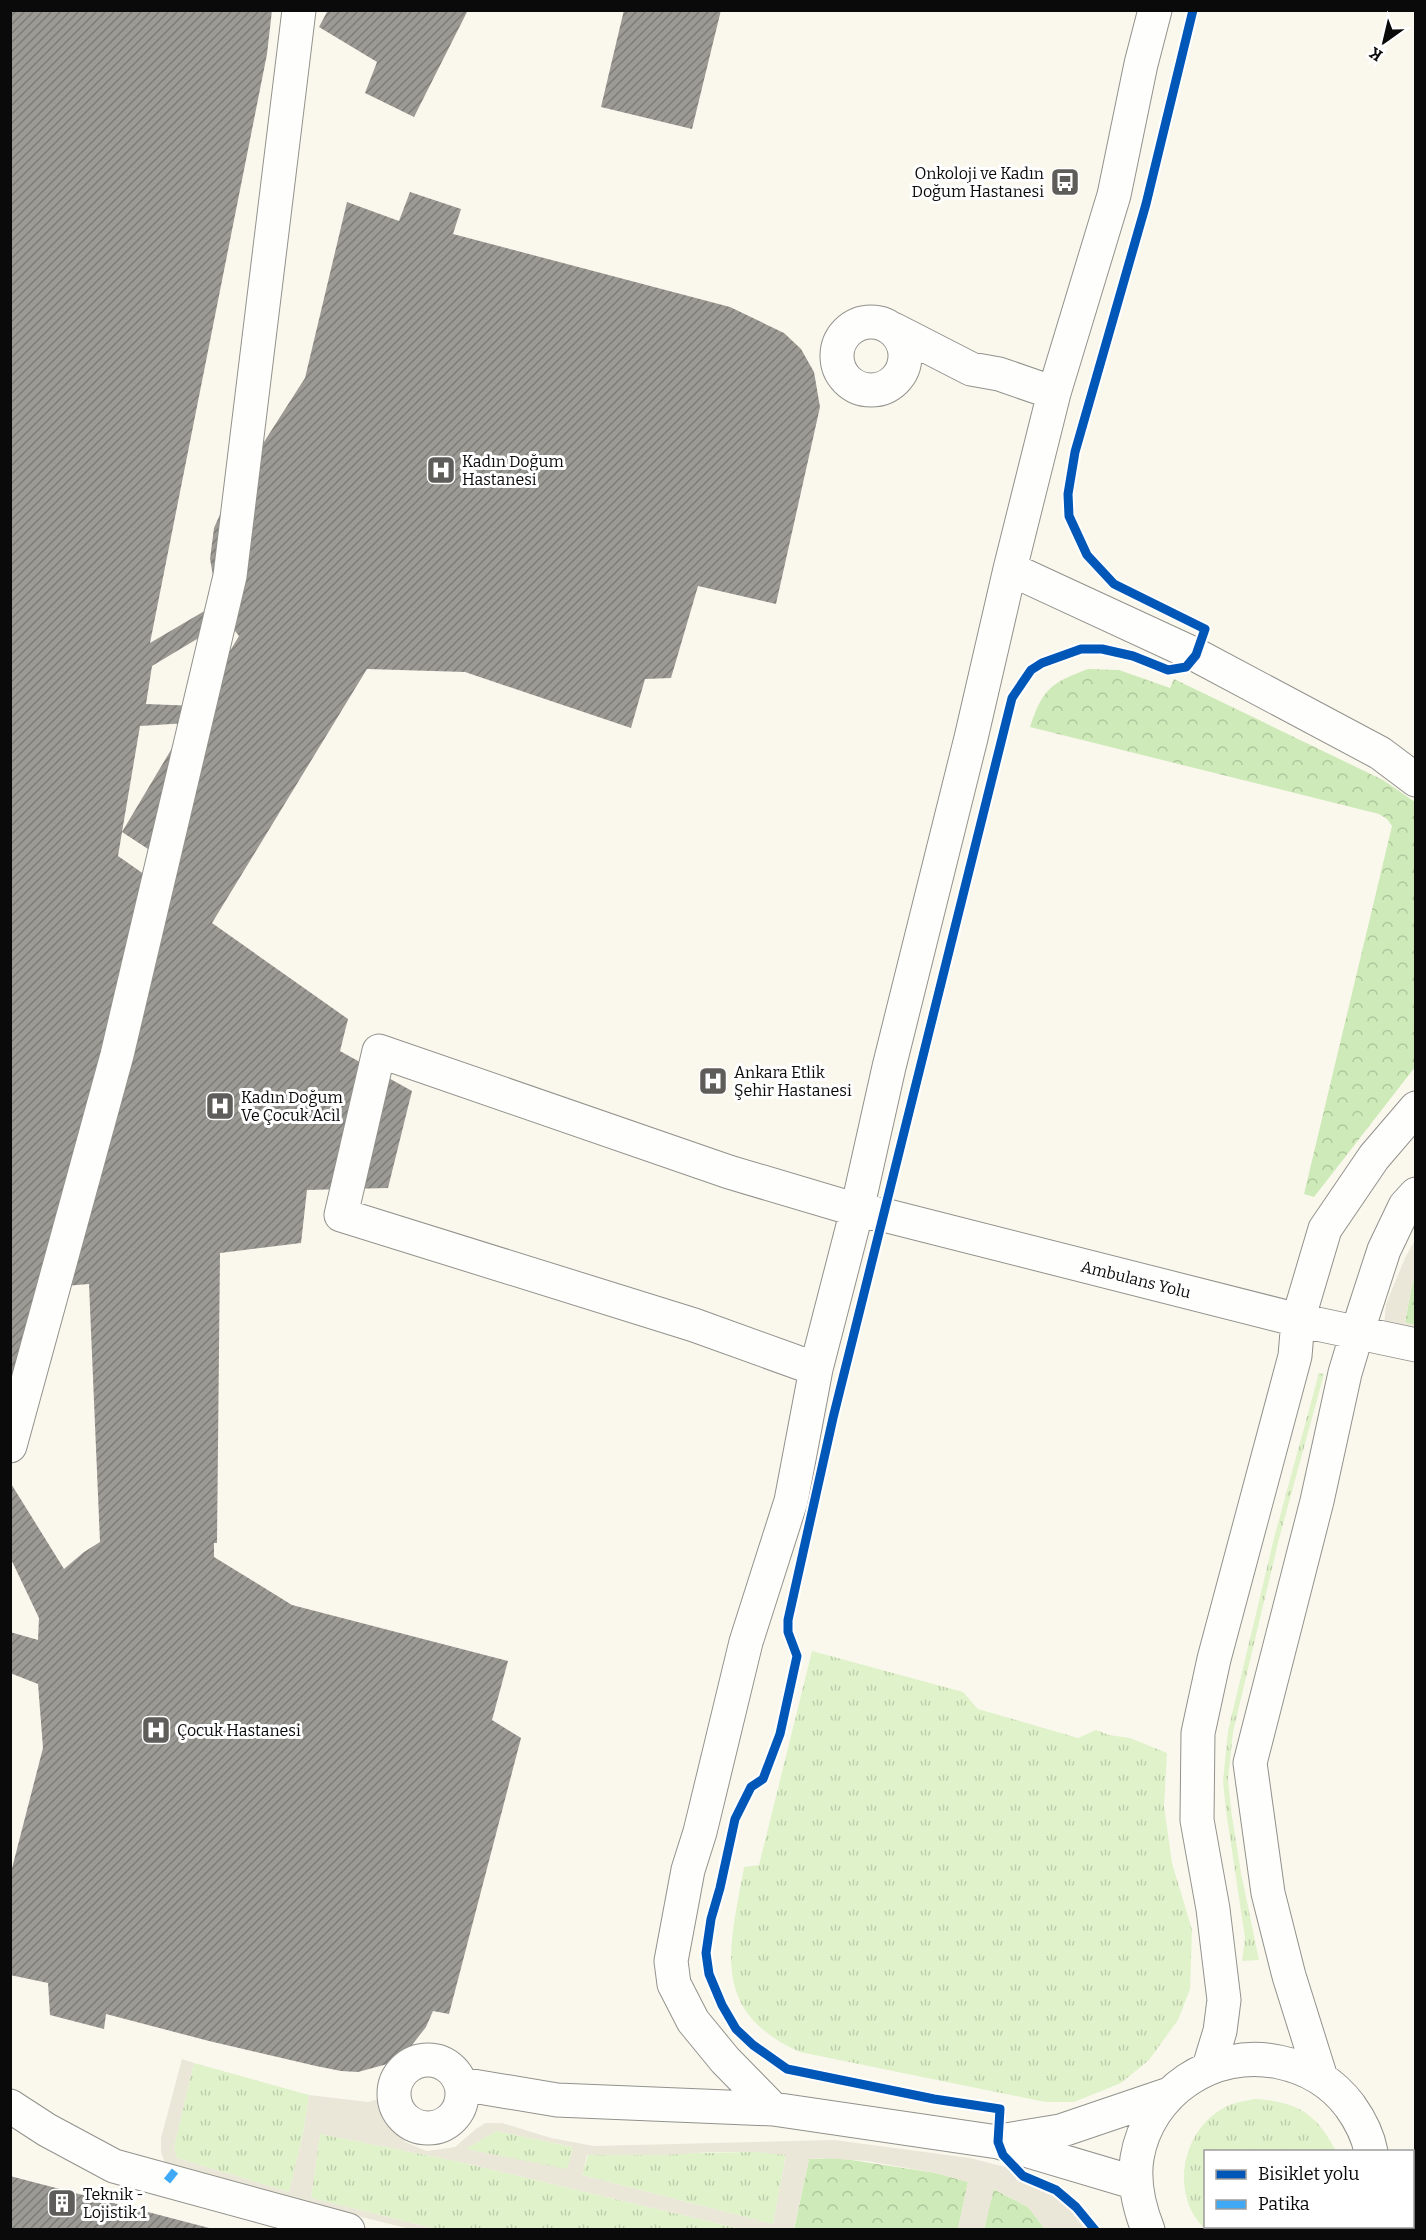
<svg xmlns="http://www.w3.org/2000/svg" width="1426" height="2240" font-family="Bitter,serif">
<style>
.grass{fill:url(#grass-tufts)}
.forest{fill:url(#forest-crowns)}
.plaza{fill:#eae7d8;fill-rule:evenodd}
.building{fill:url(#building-hatch);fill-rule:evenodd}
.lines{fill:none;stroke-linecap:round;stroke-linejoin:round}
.minor-casing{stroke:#92918c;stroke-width:35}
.path{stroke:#b7b7b5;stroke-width:4;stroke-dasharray:6 3;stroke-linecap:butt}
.minor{stroke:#fefefc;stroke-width:33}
.quiet{stroke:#3fa9f5;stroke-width:8;stroke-dasharray:15 8;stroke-linecap:butt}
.cycleway-casing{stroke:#fff;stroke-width:13}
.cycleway{stroke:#0057b8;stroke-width:9}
.labels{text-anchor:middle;stroke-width:6;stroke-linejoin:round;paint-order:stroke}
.poi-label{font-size:16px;fill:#0a0a0a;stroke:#fff;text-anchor:start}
.street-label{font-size:16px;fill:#0a0a0a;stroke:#fff}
</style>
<defs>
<pattern id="grass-tufts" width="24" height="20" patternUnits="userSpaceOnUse" patternTransform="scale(1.5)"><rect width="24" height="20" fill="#dff2ca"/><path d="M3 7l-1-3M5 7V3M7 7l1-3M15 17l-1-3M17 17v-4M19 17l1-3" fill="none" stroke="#beceac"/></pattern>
<pattern id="forest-crowns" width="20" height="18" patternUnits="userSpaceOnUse" patternTransform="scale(1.5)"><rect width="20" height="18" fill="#ceeab8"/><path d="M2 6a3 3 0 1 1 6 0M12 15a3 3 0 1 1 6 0" fill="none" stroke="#b0c79d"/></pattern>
<pattern id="building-hatch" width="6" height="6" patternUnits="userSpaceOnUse" patternTransform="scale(1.5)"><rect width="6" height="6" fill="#9c9a94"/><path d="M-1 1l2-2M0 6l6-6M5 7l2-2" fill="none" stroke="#7d7c77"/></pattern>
</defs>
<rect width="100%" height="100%" fill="#faf8ed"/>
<!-- grass -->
<path class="grass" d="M1319,1373L1324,1374L1279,1539L1233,1732L1228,1779L1231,1810L1241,1873L1259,1960L1242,1961L1245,1938L1226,1811L1223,1781L1228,1731L1274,1538Z
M812,1651L963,1692L978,1709L1078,1738L1096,1730L1109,1735L1130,1738L1167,1753L1164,1806L1172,1863L1192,1930L1190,1989L1178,2020L1149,2060L1121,2083L1074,2102H1045L800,2052C708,2011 730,1947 744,1867L759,1865Z
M194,2063L309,2095L303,2134L289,2192L177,2158L174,2147Z
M1255,2099C1298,2102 1316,2113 1336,2151L1206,2152V2226L1323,2227L1320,2229H1204C1200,2223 1194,2217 1191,2210C1173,2171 1191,2120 1232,2104C1239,2102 1248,2100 1255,2099Z
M496,2131L573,2147L567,2170L465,2149Z
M320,2134L456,2161L741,2229H437L311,2198Z
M756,2152L786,2154L773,2224L582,2175L588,2155Z"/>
<!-- forest -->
<path class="forest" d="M1088,669L1119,670L1170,688L1174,679L1383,780L1415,802V1067L1314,1197L1304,1194L1392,826L1387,819L1379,814L1030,727C1043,688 1051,683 1088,669Z
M1415,1276V1325L1405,1323L1412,1285Z
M838,2158L936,2173L968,2182L958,2229L794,2230L809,2159Z
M993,2189L1028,2207L1045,2229L984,2230Z"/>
<!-- plaza -->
<path class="plaza" d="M1415,1240V1276L1412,1285L1405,1322L1415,1325V1333L1384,1326L1386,1304L1405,1258Z
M182,2059L194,2063L174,2147L177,2158L289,2192L303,2134L309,2095L368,2102L390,2096L388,2109L396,2130L405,2142L427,2151L455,2147L476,2129L485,2123H502L551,2138L594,2146L834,2140L970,2158L1016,2170V2180L1060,2199L1080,2217L1089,2229H1045L1028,2207L994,2189L984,2229H958L968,2182L936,2173L867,2161L823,2158L809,2159L794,2229H741L456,2161L320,2134L311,2198L437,2229H410L175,2171L165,2163L161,2152V2138ZM496,2131L573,2147L567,2169L466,2149ZM711,2152H756L786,2155L773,2224L582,2175L587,2155H665Z"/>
<!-- building -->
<path class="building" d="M10,10H272L267,54L150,643L218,603L210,559L214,528L226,501L305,378L347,202L399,221L410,192L461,209L453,234L730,307L784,333L801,349L814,372L820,407L776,604L698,586L671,678L645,679L631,728L465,672L367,669L212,923L348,1019L340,1051L412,1091L388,1188L307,1190L301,1243L220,1253L217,1543H214V1557L292,1605L508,1661L492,1720L521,1738L449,2014L433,2011L426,2027L405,2054L391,2063L358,2072L341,2071L316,2066L209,2041L106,2014L104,2029L50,2015L48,1983L10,1975V1876L43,1748L38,1684L10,1673V1632L38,1640L39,1618L10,1557V1482L64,1569L84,1552L100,1542L89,1284L40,1288L10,1387ZM227,621L239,636L197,706L146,704L152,666ZM187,723L122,832L140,726ZM122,832L174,866L161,886L118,856Z
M328,10H468L414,117L365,93L377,62L319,27Z
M624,10H721L692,129L601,107Z
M10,2176L213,2229V2230H10Z"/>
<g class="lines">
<!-- minor casing -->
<g class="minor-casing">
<path id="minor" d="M837 356a34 34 0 1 1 68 0a34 34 0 1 1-68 0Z
M895,330L971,369L999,374L1054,393
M1010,569L1196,655L1380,753L1416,780
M816,1369L694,1325L341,1215L379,1051L729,1172L857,1210L884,1215L1298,1320L1416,1345
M10,1446L117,1055L230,576L299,10
M394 2094a34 34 0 1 1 68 0a34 34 0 1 1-68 0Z
M1209,2067L1220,2031L1224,2000L1213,1909L1197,1820L1198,1733L1214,1659L1295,1356L1298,1320L1325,1229L1374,1157L1416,1108
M1321,2078L1289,1976L1268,1893L1250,1763L1317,1501L1345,1373L1357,1333L1384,1250L1405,1206L1416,1194
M461,2084L557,2100L773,2109
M10,2106L47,2130L114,2166L348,2230
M1006,2140L1060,2131L1169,2094
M1412,2173H1416
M1136,2183L998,2142L773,2109L725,2060L693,2021L674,1984L671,1961L688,1870L700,1832L746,1642L791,1501L816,1369L857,1210L889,1067L971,738L1010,569L1054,393L1114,195L1141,64L1155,10
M1148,2230C1139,2207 1133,2183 1137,2158C1148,2092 1213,2048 1279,2062C1308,2068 1332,2082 1350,2106C1360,2120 1368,2135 1371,2152
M1363,2230L1365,2226
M1415,2230L1416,2228"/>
</g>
<!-- path -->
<path class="path" d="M1414,548H1416"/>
<!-- minor -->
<use href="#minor" class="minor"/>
<!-- quiet -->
<path class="quiet" d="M167,2181L175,2171"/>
<!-- cycleway casing -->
<g class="cycleway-casing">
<path id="cycleway" d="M1095,2230L1076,2207L1056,2190L1023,2176L1003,2155L998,2142L1000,2109L934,2099L787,2069L753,2045L736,2029L722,2005L709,1974L706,1953L711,1919L720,1888L735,1819L751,1787L763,1779L780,1734L797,1656L788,1632V1620L833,1418L1012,698L1031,670L1042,663L1081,649H1102L1133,656L1168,670L1186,667L1196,655L1205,629L1114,584L1087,555L1069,516L1068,494L1075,452L1146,204L1193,10"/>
</g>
<!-- cycleway -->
<use href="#cycleway" class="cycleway"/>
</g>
<!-- icons -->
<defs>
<g id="bus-square" transform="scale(1.5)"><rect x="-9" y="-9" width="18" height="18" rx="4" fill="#5e5d59" stroke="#fff"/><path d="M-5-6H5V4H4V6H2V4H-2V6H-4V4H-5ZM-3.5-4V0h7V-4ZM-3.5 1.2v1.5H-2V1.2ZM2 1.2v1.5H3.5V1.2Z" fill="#fff"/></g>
<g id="hospital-square" transform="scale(1.5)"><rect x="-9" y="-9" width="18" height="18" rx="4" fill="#5e5d59" stroke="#fff"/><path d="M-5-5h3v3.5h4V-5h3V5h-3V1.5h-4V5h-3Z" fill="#fff"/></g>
<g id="building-square" transform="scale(1.5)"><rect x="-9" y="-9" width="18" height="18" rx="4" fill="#5e5d59" stroke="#fff"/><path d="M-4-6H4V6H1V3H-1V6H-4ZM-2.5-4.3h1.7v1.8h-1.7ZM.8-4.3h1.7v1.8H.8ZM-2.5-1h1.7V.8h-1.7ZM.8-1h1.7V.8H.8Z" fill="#fff"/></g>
</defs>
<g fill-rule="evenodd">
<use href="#bus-square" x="1065" y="182"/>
<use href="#hospital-square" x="441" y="470"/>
<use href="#hospital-square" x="713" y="1081"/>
<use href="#hospital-square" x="220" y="1106"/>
<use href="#hospital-square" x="156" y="1730"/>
<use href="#building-square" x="62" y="2203"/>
</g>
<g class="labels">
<!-- poi labels -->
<g class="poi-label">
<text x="1044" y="179" text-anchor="end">Onkoloji ve Kadın<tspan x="1044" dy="18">Doğum Hastanesi</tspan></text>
<text x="462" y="467">Kadın Doğum<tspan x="462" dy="18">Hastanesi</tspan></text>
<text x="734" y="1078">Ankara Etlik<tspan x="734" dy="18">Şehir Hastanesi</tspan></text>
<text x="241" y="1103">Kadın Doğum<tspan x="241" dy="18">Ve Çocuk Acil</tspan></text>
<text x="177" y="1736">Çocuk Hastanesi</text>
<text x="83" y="2200">Teknik -<tspan x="83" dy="18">Lojistik 1</tspan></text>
</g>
<!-- street labels -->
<g class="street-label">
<text transform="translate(1136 1279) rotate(14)" y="6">Ambulans Yolu</text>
</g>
</g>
<!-- border -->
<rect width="1426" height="2240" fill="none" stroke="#0a0a0a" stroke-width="24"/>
<!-- legend -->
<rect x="1204" y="2150" width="210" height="78" fill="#ffffff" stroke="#9d9d9d" stroke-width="1.5"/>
<rect x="1216" y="2170" width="30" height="9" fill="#0057b8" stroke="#9d9d9d" stroke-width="1.5"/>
<text x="1258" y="2180" font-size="18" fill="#0a0a0a">Bisiklet yolu</text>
<rect x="1216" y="2200" width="30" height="9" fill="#3fa9f5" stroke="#9d9d9d" stroke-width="1.5"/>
<text x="1258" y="2210" font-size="18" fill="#0a0a0a">Patika</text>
<!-- north arrow -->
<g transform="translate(1384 42) rotate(214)" stroke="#ffffff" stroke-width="4.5" paint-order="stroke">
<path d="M0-4.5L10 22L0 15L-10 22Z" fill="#0a0a0a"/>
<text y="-9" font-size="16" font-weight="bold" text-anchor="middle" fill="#0a0a0a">K</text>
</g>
</svg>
